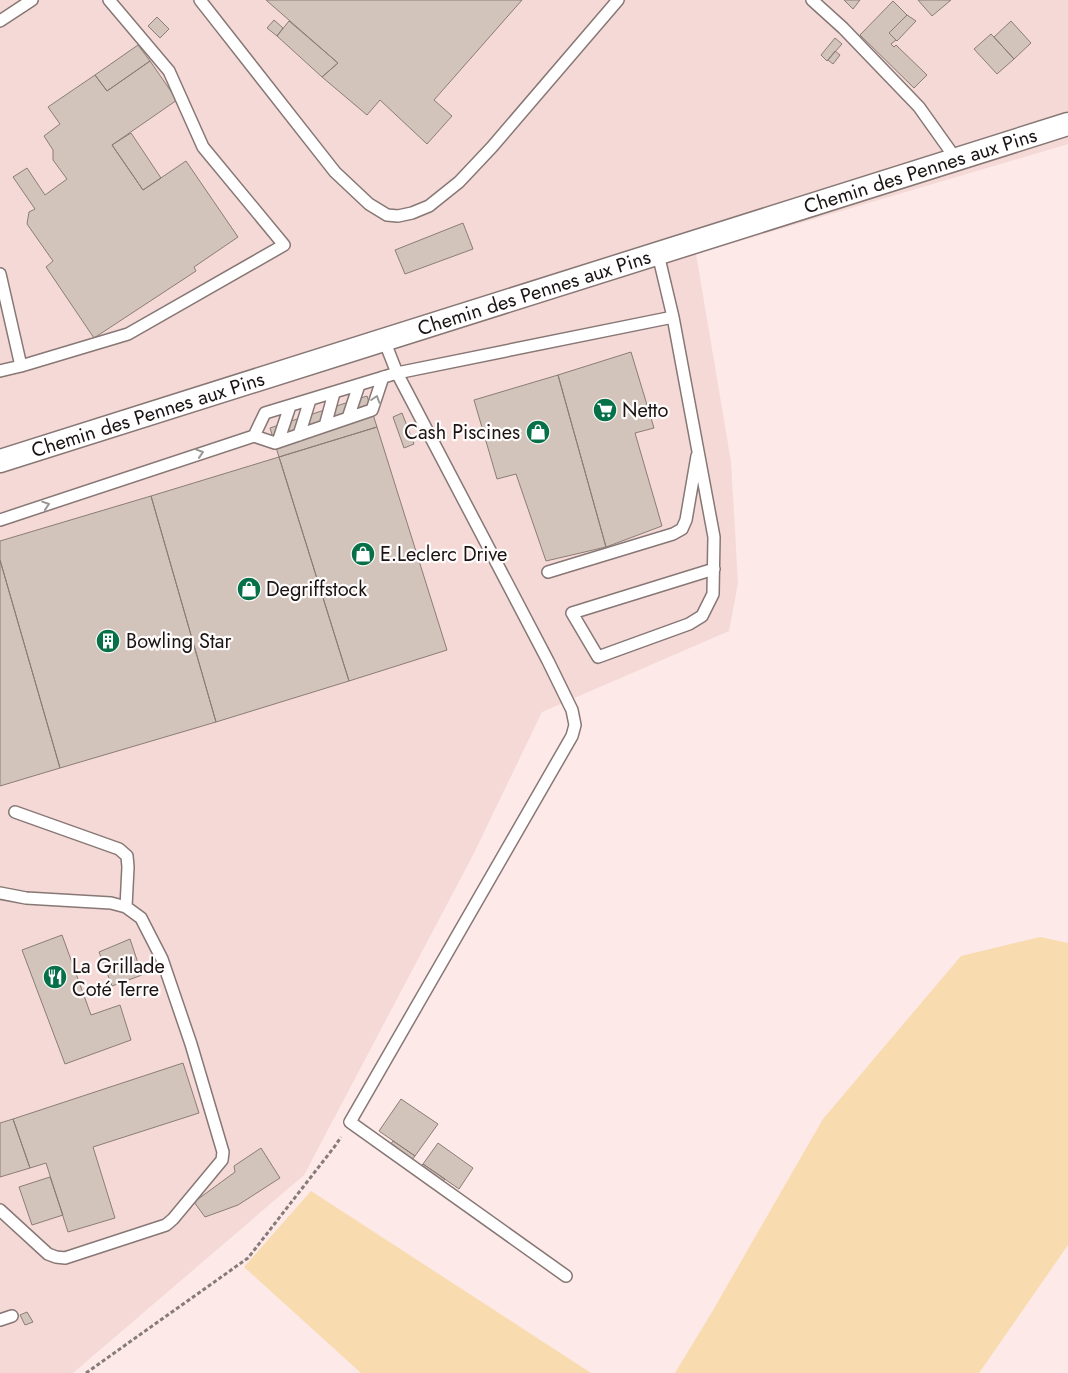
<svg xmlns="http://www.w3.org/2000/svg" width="1068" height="1373" font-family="Jost,sans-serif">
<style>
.built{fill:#f4d9d6}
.green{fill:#f8dbae}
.building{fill:#d2c3bb;stroke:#8b7d76}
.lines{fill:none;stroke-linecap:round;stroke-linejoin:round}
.lane-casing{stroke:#877775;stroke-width:14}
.street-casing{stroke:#877775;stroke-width:25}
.path{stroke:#877b7a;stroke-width:3;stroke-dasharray:4 2.5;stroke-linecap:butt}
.lane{stroke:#fff;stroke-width:11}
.street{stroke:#fff;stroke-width:22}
.oneway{stroke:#989595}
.labels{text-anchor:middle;stroke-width:4.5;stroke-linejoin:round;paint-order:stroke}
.street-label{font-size:20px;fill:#191313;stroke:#fefbfa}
.poi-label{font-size:20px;fill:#191313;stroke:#fefbfa;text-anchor:start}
</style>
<rect width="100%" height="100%" fill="#fce9e8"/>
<!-- built -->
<path class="built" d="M0,0H1068V144L696,254L731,462L738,583L729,631L542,712L473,855L304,1175L73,1373H0Z"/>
<!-- green -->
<path class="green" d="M1040,937L1068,943V1245L979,1373H675L712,1312L823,1119L961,956Z
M311,1191L591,1373H361L244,1267Z"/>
<!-- building -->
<path class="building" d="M266,0H522L434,100L452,116L427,144L380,100L367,115L322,77L338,63Z
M844,0H860L853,9Z
M918,0H951L932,16Z
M893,1L907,15L889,33L896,40L891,44L894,47L896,45L927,75L914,88L860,35Z
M907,15L916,21L897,41L889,33Z
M157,17L169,29L160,38L148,26Z
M274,20L283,28L277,36L267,28Z
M289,21L338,63L322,77L277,36Z
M1011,21L1031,43L1014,59L994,37Z
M991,34L1014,59L997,74L974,49Z
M835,38L842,44L827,61L821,55Z
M138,45L150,61L107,91L95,75Z
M835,51L840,55L833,64L828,60Z
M150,61L177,100L112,145L143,190L186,161L238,237L194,267L196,271L94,338L46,267L53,261L27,224L29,212L35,209L13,177L27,168L45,195L67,179L53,160V150L44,136L60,124L48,107L95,75L107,91Z
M131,133L161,178L143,190L112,145Z
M463,223L473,249L405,274L395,250Z
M631,352L654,428L635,433L662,526L606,547L558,375Z
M558,375L606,547L546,561L516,474L497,479L474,400Z
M367,396L377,427L279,457L270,428Z
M402,413L414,444L404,448L393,417Z
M377,427L447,650L349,681L279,457Z
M279,457L349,681L216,722L151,496Z
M151,496L216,722L60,768L0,560V541Z
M0,560L60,768L0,786Z
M62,935L91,1015L120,1005L131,1040L65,1064L22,950Z
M130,939L142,975L112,986L99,952Z
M183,1063L199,1113L93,1147L115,1218L68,1232L46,1163L30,1168L13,1119Z
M401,1099L438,1124L415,1156L379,1131Z
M13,1119L30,1168L0,1177V1123Z
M393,1141L415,1156L412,1160L390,1145Z
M438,1143L473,1168L459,1189L423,1164Z
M261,1148L280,1178L238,1205L205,1217L194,1202L235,1172L234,1166Z
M423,1164L445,1179L442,1183L420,1168Z
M50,1177L63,1215L32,1225L19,1187Z
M27,1312L33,1322L25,1325L20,1315Z"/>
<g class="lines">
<!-- lane casing -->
<g class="lane-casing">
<path id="lane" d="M200,0L335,172L369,204L387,215L398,216L412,213L429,206L459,182L492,147L618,0
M812,0L843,28L919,107L956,159
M0,21L32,0
M0,274L21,366L0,371
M673,317L714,537L713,594L702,616L689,624L598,657L572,613L714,569
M384,340L397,373L548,661L572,710L575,725L572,736L350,1122L566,1276
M21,366L128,334L284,245L203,147L169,71L109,0
M348,418L359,385
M325,426L334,393
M299,435L310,400
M254,436L275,443L372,410L383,377
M278,442L290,406
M0,520L254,436L265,413L397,373L673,317L658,254
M548,572L673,534L682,529L686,520L697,456
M15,812L119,849L127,856L128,867L126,907
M0,893L26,898L111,903L126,907L141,918L162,959L191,1044L223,1152L222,1160L173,1219L166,1225L65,1258L56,1257L48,1254L0,1210
M0,1320L12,1316"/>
</g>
<!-- street casing -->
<g class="street-casing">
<g id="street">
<path id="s1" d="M0,461L1068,124"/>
</g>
</g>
<!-- path -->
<path class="path" d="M86,1373L248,1258L335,1146L341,1137"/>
<!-- lane -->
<use href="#lane" class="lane"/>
<!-- street -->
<use href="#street" class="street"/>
</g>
<!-- one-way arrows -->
<defs><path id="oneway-chevron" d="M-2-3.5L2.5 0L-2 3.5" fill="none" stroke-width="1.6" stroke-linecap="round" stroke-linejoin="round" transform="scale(1.25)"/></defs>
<g class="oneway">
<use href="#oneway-chevron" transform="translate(376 399) rotate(-72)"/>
<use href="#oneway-chevron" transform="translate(200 453) rotate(-18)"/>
<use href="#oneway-chevron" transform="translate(46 505) rotate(-18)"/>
</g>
<!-- icons -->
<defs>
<g id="supermarket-disc" transform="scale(1.25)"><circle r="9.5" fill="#067149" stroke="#fefbfa"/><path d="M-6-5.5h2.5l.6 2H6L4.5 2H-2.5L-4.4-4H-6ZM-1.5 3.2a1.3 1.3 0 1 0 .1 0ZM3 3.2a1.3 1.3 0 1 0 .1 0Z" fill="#fff"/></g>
<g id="shop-disc" transform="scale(1.25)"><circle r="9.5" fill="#067149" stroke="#fefbfa"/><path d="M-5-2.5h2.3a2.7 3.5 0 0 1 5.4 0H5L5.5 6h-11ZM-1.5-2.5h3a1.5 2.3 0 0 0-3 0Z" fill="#fff"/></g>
<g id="building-disc" transform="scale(1.25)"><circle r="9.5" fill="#067149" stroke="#fefbfa"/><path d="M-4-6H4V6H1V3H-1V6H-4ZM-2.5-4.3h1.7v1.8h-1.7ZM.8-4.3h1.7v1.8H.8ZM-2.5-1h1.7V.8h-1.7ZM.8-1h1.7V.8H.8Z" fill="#fff"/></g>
<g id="restaurant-disc" transform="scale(1.25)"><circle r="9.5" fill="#067149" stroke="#fefbfa"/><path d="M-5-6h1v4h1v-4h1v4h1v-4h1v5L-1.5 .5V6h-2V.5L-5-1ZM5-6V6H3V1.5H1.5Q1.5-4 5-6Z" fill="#fff"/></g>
</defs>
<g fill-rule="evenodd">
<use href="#supermarket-disc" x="605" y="410"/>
<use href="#shop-disc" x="538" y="432"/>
<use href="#shop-disc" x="363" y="554"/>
<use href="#shop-disc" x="249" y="589"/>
<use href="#building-disc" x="108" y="641"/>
<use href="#restaurant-disc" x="55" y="977"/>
</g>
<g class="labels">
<!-- street labels -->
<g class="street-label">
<text dy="7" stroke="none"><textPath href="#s1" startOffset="965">Chemin des Pennes aux Pins</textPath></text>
<text dy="7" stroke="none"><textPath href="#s1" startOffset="560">Chemin des Pennes aux Pins</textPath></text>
<text dy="7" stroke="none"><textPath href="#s1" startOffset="155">Chemin des Pennes aux Pins</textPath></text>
</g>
<!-- poi labels -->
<g class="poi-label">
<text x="622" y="417">Netto</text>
<text x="520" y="439" text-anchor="end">Cash Piscines</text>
<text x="380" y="561">E.Leclerc Drive</text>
<text x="266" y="596">Degriffstock</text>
<text x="126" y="648">Bowling Star</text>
<text x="72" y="973">La Grillade<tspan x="72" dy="23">Coté Terre</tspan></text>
</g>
</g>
</svg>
